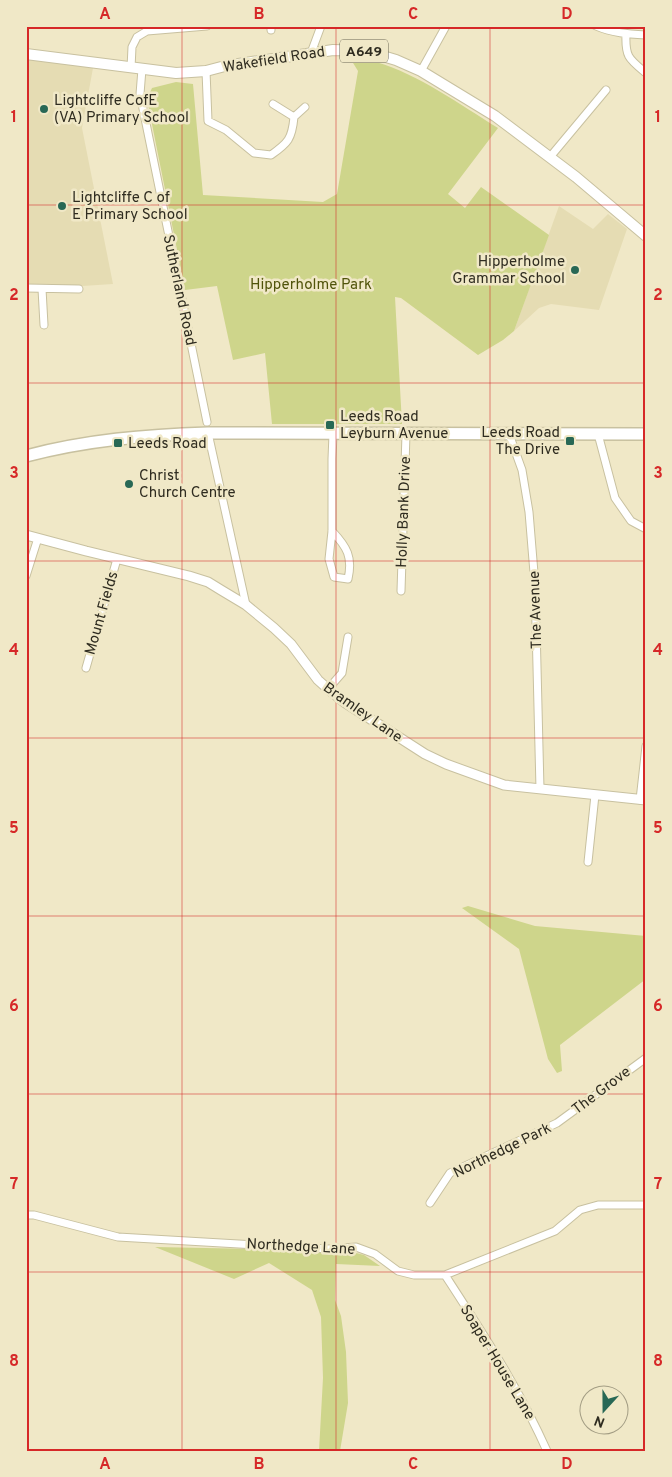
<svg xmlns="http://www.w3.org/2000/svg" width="672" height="1477" font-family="Overpass,sans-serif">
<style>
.built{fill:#e5dcb3}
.green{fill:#ced58b}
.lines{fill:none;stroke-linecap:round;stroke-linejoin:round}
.minor-casing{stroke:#c8c1a0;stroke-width:9}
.tertiary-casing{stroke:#c8c1a0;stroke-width:11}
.primary-casing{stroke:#c8c1a0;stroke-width:12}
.trunk-casing{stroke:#c8c1a0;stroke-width:14}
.minor{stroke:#fff;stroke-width:7}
.tertiary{stroke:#fff;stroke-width:9}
.primary{stroke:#fff;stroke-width:10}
.trunk{stroke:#fff;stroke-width:11}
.grid{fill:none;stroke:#d62828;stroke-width:1;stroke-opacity:0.55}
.poi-dot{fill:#286855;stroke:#f0e8c7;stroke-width:2}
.labels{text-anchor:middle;stroke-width:5;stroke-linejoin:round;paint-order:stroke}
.shield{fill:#f0e8c7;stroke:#696452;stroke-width:1}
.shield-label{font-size:14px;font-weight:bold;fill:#2f2c20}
.street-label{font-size:15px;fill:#2f2c20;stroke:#f0e8c7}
.poi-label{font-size:15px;fill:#2f2c20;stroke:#f0e8c7;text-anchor:start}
.park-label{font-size:15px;fill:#50530a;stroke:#f0e8c7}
.neatline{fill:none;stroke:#d62828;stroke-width:2}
.grid-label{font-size:16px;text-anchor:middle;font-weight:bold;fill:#d62828}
</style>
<rect width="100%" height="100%" fill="#f0e8c7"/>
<!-- built -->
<path class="built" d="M26,58L93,68L82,128L113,284L67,287L26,285Z
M559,206L593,229L608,214L627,229L599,310L551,304L539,308L514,331Z"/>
<!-- green -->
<path class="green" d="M350,58C358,59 368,60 376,62C420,75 459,104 498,128L448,194L465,208L481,187L549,235L514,331L503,340L478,355L401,298L395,297L402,424H272L265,353L233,360L217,286L185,290L147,99L152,88L176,82L193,84L203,195L323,202L337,194L358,71Z
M468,906L535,926L646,936V979L560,1045L562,1071L557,1073L548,1059L519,949L462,908Z
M155,1247L348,1251L364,1255L380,1266L336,1264L335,1300L341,1316L346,1352L348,1403L340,1451H319L323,1378L321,1317L312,1290L269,1263L234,1279Z"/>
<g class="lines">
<!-- minor casing -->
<g class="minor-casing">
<path id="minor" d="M596,26C612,33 628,34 646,35
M271,30V26
M626,34C625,57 629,59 646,73
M311,53L321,26
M131,68L132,47L137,37L147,31L207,26
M142,69L140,94L207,422
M206,71L208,121L226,130L254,153L271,155C288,143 292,139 294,117L305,107
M421,71L446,26
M273,104L294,117
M550,157L606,90
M26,288L79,289
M42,289L44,325
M208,433L246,605
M509,434L522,470L529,512L535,585L540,789
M598,434L615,498L631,521L646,529
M332,531C347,547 353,557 348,579L334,577L329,559L332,531V459L333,434
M26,576L38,538
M401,591L406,434
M86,668L117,559
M328,689L342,673L348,637
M640,800L646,746
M588,862L595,795
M430,1203L450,1173L557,1123L646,1058
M26,1215H34L118,1237L328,1249L356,1247L375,1254L398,1271L414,1275H445L555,1231L580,1210L598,1205H646
M445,1275C482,1332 519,1388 547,1451"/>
</g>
<!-- tertiary casing -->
<g class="tertiary-casing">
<path id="tertiary" d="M26,535L86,551L189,576L208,582L221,590L246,605L274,628L291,644L318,680L328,689L344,702L425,754L446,764L504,785L646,800"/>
</g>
<!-- primary casing -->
<g class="primary-casing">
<path id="primary" d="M26,54L176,73L206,71L225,66L333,50L366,51L396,60L421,71L495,116L576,177L646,236"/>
</g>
<!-- trunk casing -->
<g class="trunk-casing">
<path id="trunk" d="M26,456C86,440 146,435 208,433L646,434"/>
</g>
<!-- minor -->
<use href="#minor" class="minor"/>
<!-- tertiary -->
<use href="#tertiary" class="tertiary"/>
<!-- primary -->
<use href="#primary" class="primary"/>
<!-- trunk -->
<use href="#trunk" class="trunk"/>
</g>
<!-- grid -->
<path class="grid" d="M182,26V1451M336,26V1451M490,26V1451M26,205H646M26,383H646M26,561H646M26,738H646M26,916H646M26,1094H646M26,1272H646"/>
<!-- markers -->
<g class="poi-dot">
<circle cx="44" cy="109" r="5"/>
<circle cx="62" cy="206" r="5"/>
<circle cx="575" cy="270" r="5"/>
<rect x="325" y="420" width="10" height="10" rx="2.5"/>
<rect x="565" y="436" width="10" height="10" rx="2.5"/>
<rect x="113" y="438" width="10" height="10" rx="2.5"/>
<circle cx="129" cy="484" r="5"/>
</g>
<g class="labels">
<!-- shield labels -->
<rect class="shield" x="340" y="39.5" width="48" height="23" rx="4"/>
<g class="shield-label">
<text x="364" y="56">A649</text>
</g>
<!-- street labels -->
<g class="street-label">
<text transform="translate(274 59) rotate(-9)" y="5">Wakefield Road</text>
<text transform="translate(180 290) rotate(78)" y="5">Sutherland Road</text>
<text transform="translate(403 512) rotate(-88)" y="5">Holly Bank Drive</text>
<text transform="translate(535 610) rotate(-92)" y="5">The Avenue</text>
<text transform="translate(101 613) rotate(-74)" y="5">Mount Fields</text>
<text transform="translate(363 712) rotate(35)" y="5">Bramley Lane</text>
<text transform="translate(601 1090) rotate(-37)" y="5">The Grove</text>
<text transform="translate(502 1150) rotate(-26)" y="5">Northedge Park</text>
<text transform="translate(301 1246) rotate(3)" y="5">Northedge Lane</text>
<text transform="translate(498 1362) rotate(59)" y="5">Soaper House Lane</text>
</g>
<!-- poi labels -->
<g class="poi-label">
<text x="54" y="105">Lightcliffe CofE<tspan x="54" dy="17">(VA) Primary School</tspan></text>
<text x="72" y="202">Lightcliffe C of<tspan x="72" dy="17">E Primary School</tspan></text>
<text x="565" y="266" text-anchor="end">Hipperholme<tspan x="565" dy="17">Grammar School</tspan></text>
<text x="340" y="421">Leeds Road<tspan x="340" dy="17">Leyburn Avenue</tspan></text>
<text x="560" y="437" text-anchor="end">Leeds Road<tspan x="560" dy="17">The Drive</tspan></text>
<text x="128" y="448">Leeds Road</text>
<text x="139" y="480">Christ<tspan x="139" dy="17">Church Centre</tspan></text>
</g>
<!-- park labels -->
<g class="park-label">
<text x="311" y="289">Hipperholme Park</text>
</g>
</g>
<!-- border -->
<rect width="672" height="1477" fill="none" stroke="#f0e8c7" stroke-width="55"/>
<!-- north arrow -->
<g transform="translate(604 1410) rotate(201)"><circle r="24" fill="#f0e8c7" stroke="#a39d84"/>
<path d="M0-4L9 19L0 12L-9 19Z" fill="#286855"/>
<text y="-8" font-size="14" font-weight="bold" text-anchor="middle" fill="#2f2c20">N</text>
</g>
<rect x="28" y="28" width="616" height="1422" class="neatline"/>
<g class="grid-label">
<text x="105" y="19">A</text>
<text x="259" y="19">B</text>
<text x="413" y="19">C</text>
<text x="567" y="19">D</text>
<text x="14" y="122">1</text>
<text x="658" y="122">1</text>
<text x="14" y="300">2</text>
<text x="658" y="300">2</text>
<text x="14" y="478">3</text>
<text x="658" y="478">3</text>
<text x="14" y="655">4</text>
<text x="658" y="655">4</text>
<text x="14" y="833">5</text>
<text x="658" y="833">5</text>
<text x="14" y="1011">6</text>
<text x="658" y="1011">6</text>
<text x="14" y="1189">7</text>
<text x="658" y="1189">7</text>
<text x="14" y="1366">8</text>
<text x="658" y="1366">8</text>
<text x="105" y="1469">A</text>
<text x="259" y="1469">B</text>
<text x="413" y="1469">C</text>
<text x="567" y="1469">D</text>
</g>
</svg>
